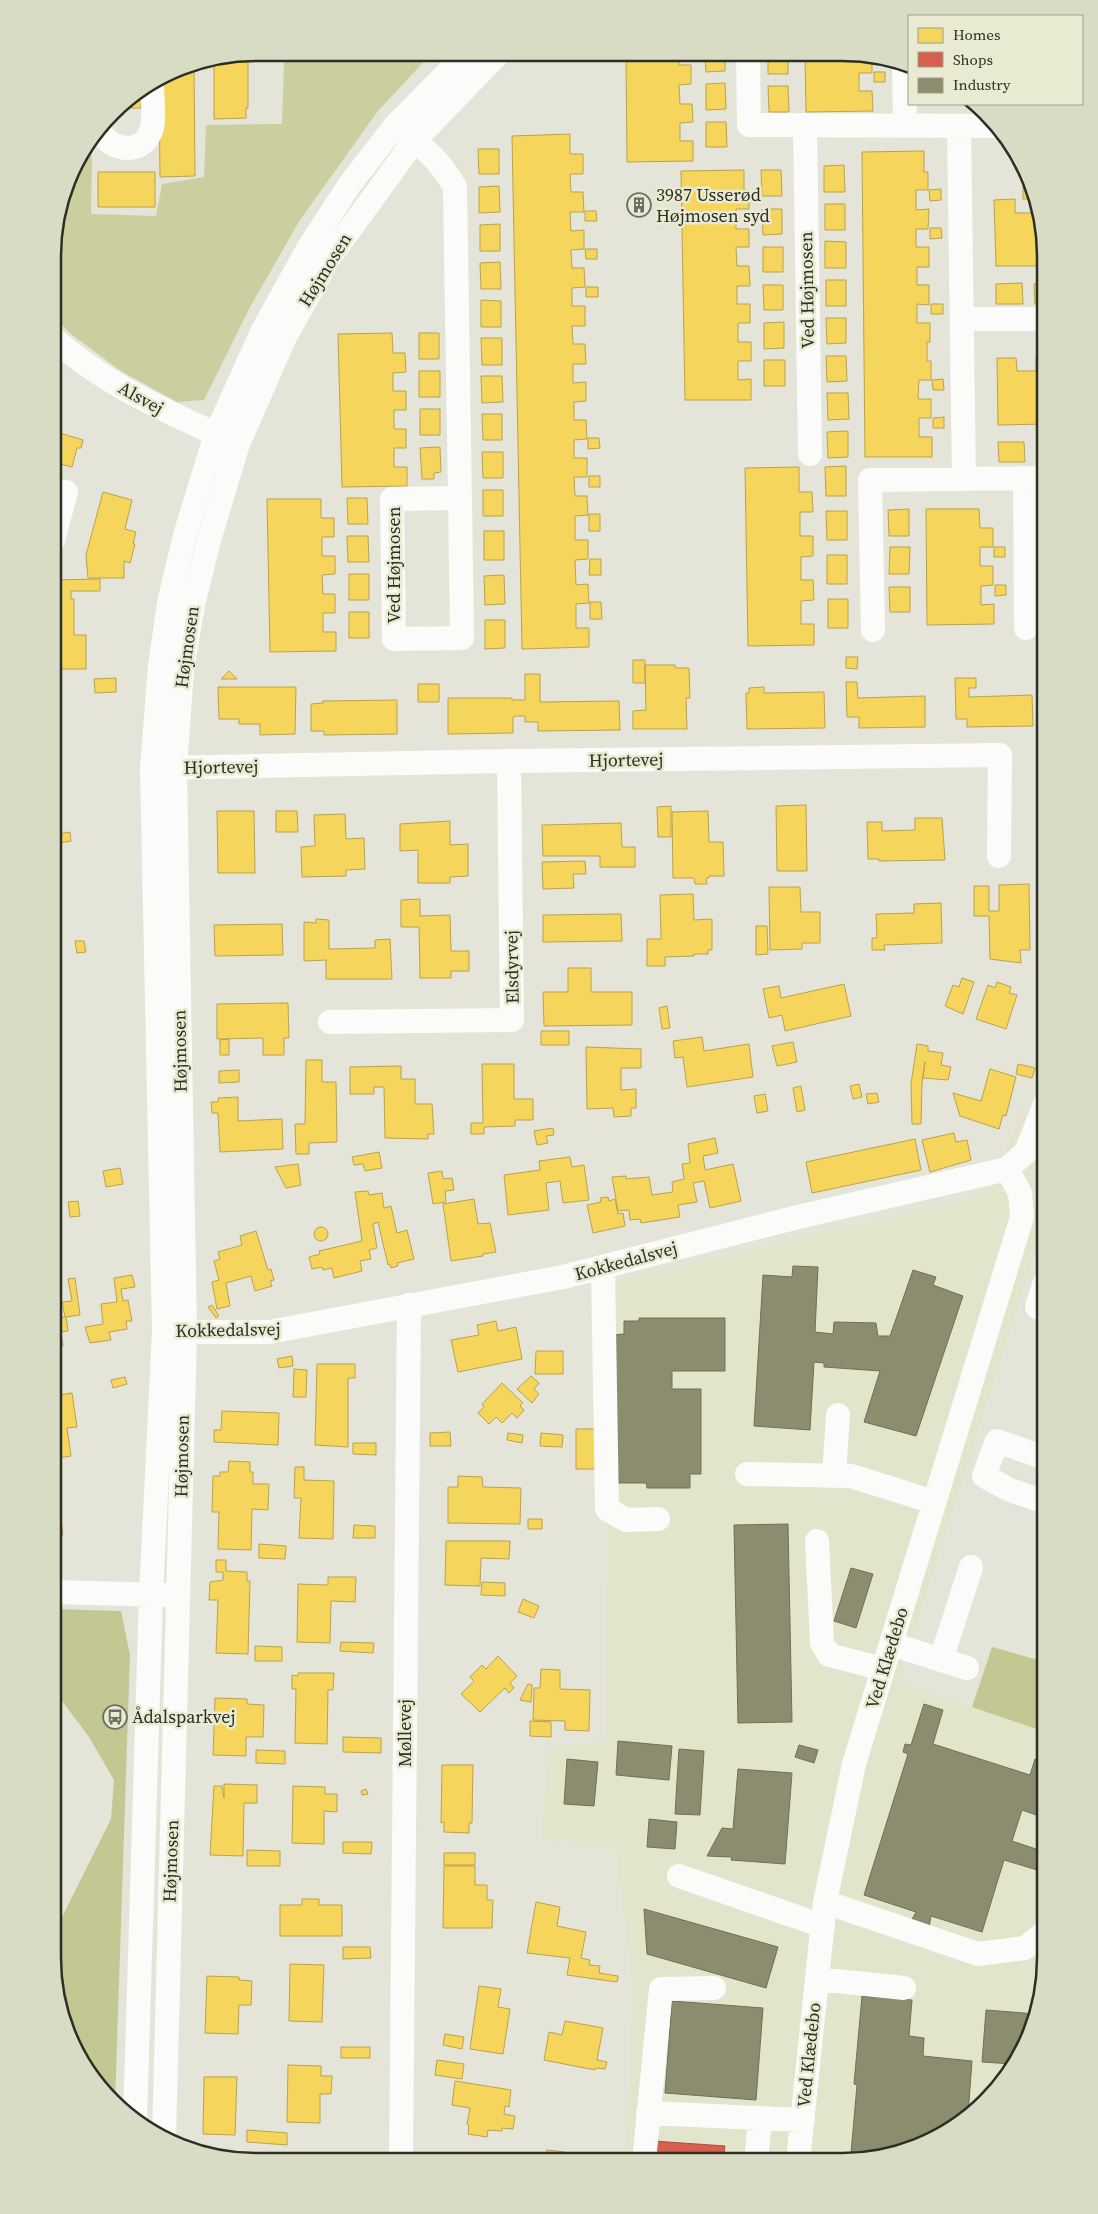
<svg xmlns="http://www.w3.org/2000/svg" width="1098" height="2214" font-family="'Source Serif 4',serif">
<style>
.built{fill:#e2e4cc}
.green{fill:#cbcfa0}
.forest{fill:#c3c792}
.homes{fill:#f6d55c;stroke:#baa34b}
.shops{fill:#d6604d;stroke:#a35141}
.industry{fill:#8c8c6e;stroke:#707058}
.lines{fill:none;stroke-linecap:round;stroke-linejoin:round}
.minor{stroke:#fbfbf9;stroke-width:24}
.labels{text-anchor:middle;stroke-width:5;stroke-linejoin:round;paint-order:stroke}
.poi-label{font-size:18px;fill:#2d2e24;stroke:#e8ebd2;text-anchor:start}
.street-label{font-size:18px;fill:#2d2e24;stroke:#e8ebd2}
.rim{fill:none;stroke:#2d2e24;stroke-width:2.5}
</style>
<rect width="100%" height="100%" fill="#e4e5d8"/>
<!-- built -->
<path class="built" d="M1023,1107L1045,1177V1220L898,1682L1045,1732V1971L1035,2023L1003,2082L955,2127L907,2151L842,2161H626L633,1989L616,1849L541,1839L549,1746L606,1742L610,1282L988,1194Z"/>
<!-- green -->
<path class="green" d="M325,53L431,54L378,111L300,220L250,307L204,400L177,402L121,371L71,334L53,316V243L73,166L82,155L92,156L91,214L156,216L162,184L204,177L206,125L282,124L284,61H324Z"/>
<!-- forest -->
<path class="forest" d="M53,1609L121,1611L130,1655L115,2103L87,2071L63,2023L53,1958V1935L111,1819L114,1780L89,1737L53,1689Z
M992,1647L1045,1662V1732L972,1707Z"/>
<!-- homes -->
<path class="homes" d="M248,54V108H246V118L214,119V61Z
M626,55H679V65H691V84L679,85L680,104H692L693,122L680,123V141H693V161L627,162Z
M705,55H725V71L706,72Z
M768,56H788V74H768Z
M805,56H872V73H859V91H872L873,111L806,112Z
M194,65L195,176L160,177L159,80L179,68Z
M874,72H885V82H874Z
M725,83L726,109L706,110V84Z
M768,86H788L789,112H769Z
M141,92V108H118L122,103Z
M706,122H726L727,147H706Z
M570,134V154H583V174H570L571,192H583L584,212H570L571,231L584,230V249L571,250L572,268H584L585,287L572,288V306H585V326H572L573,344H585L586,364H573V383L586,382V401L574,402V420H586L587,439L574,440V458H587V477H574L575,496H587L588,515L575,516V540H588V559L575,560L576,585L588,584L589,603L576,604V628H589V647L522,649L512,136Z
M478,149H499V174H479Z
M924,151V172H928V190H916V210L929,209L928,229H916V247H929V267H917V285H929V305L917,304V323H930V342H927V361H931V380H919L918,399H931V418H919V437H932V457H865L862,152Z
M844,165L845,192H824V166Z
M744,170V190H749V209H736V229H749V247H736L737,266H749L750,286H737V304H750V323H738V342H751V361H738V380L751,379V400H685L681,171Z
M761,170H781L782,196H762Z
M98,172H155V207H98Z
M499,186L500,212L479,213V187Z
M1023,187H1033L1034,199H1023Z
M941,189V200L930,201L929,190Z
M649,199V210H629V200Z
M1015,199V213H1033V200H1036L1045,266H996L994,200Z
M825,204H845V230H825Z
M762,209H782V234L763,235Z
M585,211H596L597,221H585Z
M500,224V251H480V225Z
M930,228H941L942,238L930,239Z
M825,241L846,242V268H825Z
M763,247H783V272H763Z
M585,249H597V259H586Z
M500,262L501,289H481L480,263Z
M826,280H846V306H826Z
M1022,283L1023,304H996V284Z
M1045,283V304H1035L1034,284Z
M763,285H783V310H764Z
M586,287H598V297H586Z
M481,300L501,301V327H481Z
M931,304H943V314H931Z
M826,318H846V343L827,344Z
M784,322V348L764,349V323Z
M392,333L393,353H405L406,372L393,373V391H406V410H394V429H406V448H394V467H407V486L342,487L338,334Z
M419,333H439V359H419Z
M481,338H502V365H482Z
M826,356H846L847,381L827,382Z
M997,358H1016L1017,371H1036V358H1045V424L998,425Z
M764,360H785V386H764Z
M419,371H440V397H419Z
M481,376H502L503,402L482,403Z
M943,379L944,390H933L932,380Z
M827,393H848L849,419L828,420Z
M420,409H440V435H420Z
M482,414H502V440H483Z
M944,417V428H933V418Z
M53,431L83,440L81,448H77L72,467L53,462Z
M848,431V457L828,458L827,432Z
M588,438H599L600,448L588,449Z
M1037,441H1045V461H1037Z
M998,442H1024L1025,462H999Z
M440,447L441,472L434,473V479H422L420,448Z
M482,452H503V478H483Z
M846,466V496H826L825,467Z
M799,467V492H812L813,512H800V536H813V556L801,557V580H813L814,600L801,601V624H814V645L748,646L745,468Z
M589,476H600V487H589Z
M483,490H503V516H483Z
M103,492L132,500L125,529L136,532L133,544H135L130,563L124,561V578H88L86,555Z
M347,498H367L368,524H348Z
M267,499H321V518H334V537H322V556H335V574L322,575L323,594H335V613H323V632H336V651L270,652Z
M909,509V536H889L888,510Z
M926,509H979L980,528H993V547H980V566H993V585L981,586V605L994,604V624L927,625Z
M826,511H847V540H827Z
M589,514H600V531H589Z
M484,531H504V560H484Z
M347,536H368L369,562H348Z
M890,547H910L909,574H889Z
M994,547H1005V557H994Z
M827,555H847V584H827Z
M590,559H601V575H589Z
M349,574H369V600H349Z
M504,575L505,604L485,605L484,576Z
M100,579V591H71V599H74V635H86V669H53V580Z
M995,585H1006V595L995,596Z
M889,587H910V612H890Z
M828,599H848V628H828Z
M590,602H601L602,619H590Z
M349,612H369V638H349Z
M485,620H505V648L485,649Z
M846,657H858L857,669L846,668Z
M633,660H645V683H633Z
M645,665H675V668H689L690,698H686L687,729H633V711L646,710Z
M229,671L237,679H221Z
M525,674H540V702L619,701L620,730L538,731V722H525V716H517L513,717V733L448,734V698H512V700H525Z
M116,678V692L95,693L94,679Z
M955,678H976V688H969V697L1032,695L1033,726L967,727V719H956Z
M846,682H857L858,698L925,696V727L859,728V717H847Z
M418,684H439V702H418Z
M218,687H296L295,734L260,735V724H239V719H219Z
M764,687V693L824,692L825,728L747,729L746,693H749V688Z
M397,700V734L324,735V731H311V704L323,703V701Z
M806,805L807,871H777L776,806Z
M671,806V837H658L657,807Z
M217,811H254L255,873H218Z
M276,811H297L298,832H276Z
M708,811L709,842H723L724,876H709V878H706L707,884H695L694,878H673L672,812Z
M345,814L346,839L364,838L365,869L346,870V876L302,877L301,847L315,846L314,815Z
M915,818H942L945,860L879,861V859H868L867,822H882V831L915,830Z
M450,821V845L468,844V876L450,877V883H418V850L400,851V824Z
M621,823L622,847H635V867H600V856H543L542,825Z
M70,832L71,841L59,843L58,834Z
M585,861L586,874H573L574,888L543,889L542,862Z
M1029,884L1030,950H1020L1021,963L990,959L989,916H974V886H989V911H999V885Z
M769,887H800L801,912H820V943H802V949L770,950Z
M693,894L694,920L712,919V950H708V954H694V956L665,957V966H647V939H661L660,895Z
M420,899V916L450,915L451,951H469V971H451V978H420L419,927H401V900Z
M941,903L942,943L884,945L885,950H872V938H877L876,914L914,913V904Z
M621,914L622,941L543,942V915Z
M316,919L329,920V949L375,948V940L390,939L392,979H326V960L304,961V922L316,923Z
M282,924L283,955L215,956L214,925Z
M756,926H767L768,954L756,955Z
M75,941H84L86,952L77,953Z
M568,968H591V992H632V1025L544,1026L543,992H568Z
M962,978L974,982L963,1014L945,1006L953,985L959,987Z
M997,982L1011,987L1009,993L1017,995L1006,1029L976,1019L988,985L995,988Z
M844,984L851,1016L785,1031L782,1015L769,1018L763,989L779,986L781,998Z
M288,1003L289,1038H284V1055H263V1038L217,1039V1004Z
M667,1006L670,1028L662,1029L659,1008Z
M541,1031H569V1045H541Z
M702,1037L704,1051L749,1044L753,1077L687,1087L683,1057L675,1058L673,1041Z
M229,1039V1055H220V1040Z
M793,1042L797,1062L777,1066L772,1046Z
M917,1044L928,1046V1051L943,1053L941,1065L951,1067L948,1080L923,1078L925,1062L922,1083L921,1124H912L911,1084Z
M586,1047L641,1049V1068H621V1090L636,1089V1108H631V1116L614,1117L613,1108L587,1109Z
M306,1060H322V1082H336L337,1142L309,1143V1154H296L295,1124H305Z
M482,1064H514V1099H533V1120H515V1126L484,1127V1134H471V1123H483Z
M1018,1064L1035,1068L1032,1078L1016,1074Z
M401,1066V1079H415V1104H432L434,1134H428V1139L385,1138L384,1087H374V1094H350V1067Z
M990,1069L1016,1077L1006,1116L1003,1115L999,1129L960,1116L953,1093L981,1101Z
M239,1070V1082L219,1083V1071Z
M859,1084L862,1097L853,1099L850,1086Z
M801,1086L805,1110L797,1112L793,1088Z
M877,1093L879,1102L868,1104L866,1094Z
M765,1094L768,1111L757,1113L754,1096Z
M238,1097V1121L282,1119L283,1149L220,1152L218,1113H212L211,1102H218V1098Z
M553,1128L554,1135L546,1136L548,1143L537,1145L534,1131Z
M954,1133L956,1142L967,1140L971,1160L930,1172L922,1140Z
M715,1138L718,1153L703,1156L705,1170L733,1164L741,1201L710,1208L704,1181L693,1183L697,1202L678,1205L680,1217L641,1223L640,1219L630,1220L629,1210L618,1211L612,1177L626,1176V1179L649,1177L652,1195L673,1192L672,1182L684,1179L682,1164L690,1163L688,1144Z
M915,1139L921,1170L812,1193L806,1162Z
M379,1152L382,1168L365,1171L363,1164L354,1165L352,1157Z
M570,1157L572,1167L584,1165L589,1200L563,1203L560,1181L546,1183L549,1210L508,1215L504,1175L540,1170L539,1161Z
M298,1164L301,1185L286,1188L275,1167Z
M120,1168L123,1184L106,1187L103,1171Z
M442,1171L443,1179L452,1178L454,1190L445,1191L446,1202L433,1204L428,1173Z
M368,1191L369,1195L382,1193L384,1208L391,1206L397,1233L407,1230L414,1259L397,1263L398,1266L391,1268L390,1264L388,1265L378,1222L373,1224L377,1248L369,1250L371,1259L360,1261L362,1271L334,1278L332,1268L323,1270L322,1267L312,1269L309,1257L320,1254L319,1251L362,1241L355,1192Z
M608,1197L609,1201L615,1199L618,1214L623,1213L625,1226L593,1233L587,1205L601,1202L600,1198Z
M474,1199L478,1224L490,1223L496,1252L483,1254V1256L451,1261L443,1204Z
M78,1201L80,1216L70,1217L68,1202Z
M314 1234a7 7 0 1 1 14 0a7 7 0 1 1-14 0Z
M256,1231L268,1270L271,1269L274,1280L270,1281L272,1286L255,1291L251,1276L226,1283L230,1306L217,1309L212,1282L219,1280L214,1261L220,1259L218,1252L242,1245L240,1236Z
M132,1275L135,1287L121,1289L123,1301L128,1300L132,1321H126L127,1329L109,1332L111,1340L90,1343L85,1327L103,1324L101,1304L117,1302L114,1278Z
M75,1278L80,1315L66,1317L68,1331L61,1332L63,1346L53,1348V1318L65,1317L62,1302L72,1301L68,1279Z
M212,1305L219,1316L216,1318L208,1307Z
M496,1321L498,1331L516,1327L522,1359L458,1372L451,1340L479,1335L477,1325Z
M536,1351H563V1374H535Z
M292,1356L293,1366L279,1368L277,1359Z
M317,1364H355V1378H348V1447L315,1445Z
M294,1369L307,1370L306,1397H293Z
M531,1376L539,1383L534,1389L539,1394L532,1403L517,1389Z
M125,1377L127,1384L113,1388L111,1380Z
M502,1383L523,1403L520,1406L524,1410L517,1418L512,1413L502,1423L496,1417L489,1424L478,1413L484,1407L482,1404Z
M72,1393L77,1427L67,1428L71,1456L53,1459V1396Z
M222,1411L279,1413L278,1445L214,1442V1430H221Z
M576,1429H596V1469H576Z
M450,1432L451,1446H430V1433Z
M508,1433L523,1435L522,1443L507,1440Z
M541,1433L563,1435L562,1447L540,1446Z
M353,1443H376V1455L353,1454Z
M229,1461L250,1462V1472H253V1484H269L268,1510L252,1509L251,1550L218,1549L219,1512H212L213,1476H220V1472H228Z
M295,1467H304V1480L334,1481L333,1539L299,1538L301,1498H294Z
M458,1476L482,1477L483,1487L521,1488L520,1524L448,1523V1487H458Z
M53,1484H56L63,1535L53,1536Z
M528,1519H542V1529H528Z
M354,1525L375,1526V1538H353Z
M446,1541H510L509,1559L481,1558L480,1586L445,1585Z
M259,1544L286,1546L285,1559L259,1558Z
M216,1560H226V1571L247,1572V1581H250L248,1654L216,1653L218,1600H209L210,1582L223,1580V1572H216Z
M328,1577H356L355,1602L331,1601L330,1643L297,1642L298,1584L328,1585Z
M482,1582L505,1583V1596L481,1595Z
M523,1599L539,1606L534,1618L518,1612Z
M341,1642L374,1643L373,1653L340,1651Z
M255,1646L282,1647V1661H255Z
M498,1656L517,1676L510,1683L514,1688L509,1693L505,1688L480,1712L461,1694L474,1681L470,1677L482,1665L486,1669Z
M541,1669L560,1670V1689L590,1690L589,1731L565,1730V1721L533,1720L534,1688H540Z
M298,1673H334L333,1690H328L327,1744L295,1743L296,1689H292V1675L298,1676Z
M528,1684L532,1685L531,1702L520,1700Z
M215,1698L247,1699V1704L264,1705L263,1737H246V1756L213,1755Z
M530,1721L551,1722V1737L530,1736Z
M343,1737L381,1738V1753L343,1752Z
M256,1750L285,1751V1764L256,1763Z
M442,1765H473L472,1823H469V1833L444,1832V1822L441,1823Z
M224,1784L257,1785V1803H244L243,1856L210,1855L214,1786H222L224,1798Z
M293,1786L325,1787V1794H337V1812L324,1811V1844L292,1843Z
M366,1789L368,1794L362,1795L361,1791Z
M343,1842H372L371,1854L343,1853Z
M247,1850L280,1851V1866H247Z
M444,1853H475V1865H444Z
M444,1866H475V1885H487V1900H493L492,1928H443Z
M302,1899H319V1905H342V1936H280V1905H302Z
M536,1902L560,1907L557,1926L586,1932L581,1958L590,1960L589,1965L600,1966L599,1973L618,1976L617,1982L567,1975L570,1958L527,1953Z
M343,1947H370L371,1958L343,1959Z
M290,1964L324,1965L322,2022L289,2021Z
M207,1976L239,1977V1980L252,1981L251,2005H239L238,2034L205,2033Z
M479,1986L501,1989L498,2007L510,2009L503,2054L470,2049Z
M565,2021L603,2028L597,2060L607,2062L605,2069L595,2068V2070L544,2060L549,2032L562,2035Z
M445,2034L464,2037L462,2049L443,2045Z
M341,2047H370V2058H341Z
M437,2060L464,2064L462,2079L435,2075Z
M288,2065L321,2066V2076H332L331,2094H320V2123L287,2122Z
M204,2077H237L235,2135L203,2134Z
M455,2081L511,2090L509,2107L505,2106L504,2114L515,2116L513,2129L502,2128V2131L488,2130L487,2137L468,2134L469,2125L467,2124L470,2108L452,2105Z
M247,2130L287,2133V2145L247,2142Z
M194,2147L208,2148V2153L194,2149Z
M547,2150L565,2152L564,2161L545,2160Z"/>
<!-- shops -->
<path class="shops" d="M654,2141L725,2146L723,2161H652Z"/>
<!-- industry -->
<path class="industry" d="M793,1266L818,1267L815,1332L833,1334L834,1322L876,1323L878,1336H890L913,1270L936,1277L933,1285L963,1296L916,1436L864,1422L880,1371L824,1367V1363L814,1362L810,1430L754,1426L763,1275L792,1277Z
M639,1318H725V1371H672V1389H701V1474H690V1488H647L646,1483H618L614,1335L624,1334V1321H639Z
M788,1524L792,1722L738,1723L734,1525Z
M851,1568L873,1574L856,1628L834,1621Z
M924,1704L943,1710L933,1744L1030,1775L1035,1759L1045,1762V1818L1022,1810L1012,1841L1045,1852L1044,1872L1004,1860L982,1932L931,1916L929,1928L911,1921L916,1912L864,1895L908,1754L903,1752L905,1744L911,1745Z
M618,1741L672,1746L669,1780L616,1775Z
M799,1745L818,1750L814,1763L795,1757Z
M679,1749L704,1751L700,1815L675,1814Z
M567,1759L598,1762L594,1806L564,1804Z
M738,1769L792,1773L785,1864L731,1860L732,1857L707,1856L722,1828L733,1829Z
M649,1819L677,1822L675,1849L647,1847Z
M644,1909L778,1947L766,1988L647,1954Z
M862,1996L912,2000L909,2036L924,2038L923,2056L972,2061L968,2115L955,2127L907,2151L878,2155L851,2153L857,2085L854,2084Z
M672,2001L763,2008L756,2100L665,2093Z
M986,2010L1036,2014L1035,2023L1013,2064L982,2062Z"/>
<g class="lines">
<!-- minor -->
<path class="minor" d="M748,56L749,125L996,126
M904,64L905,126
M805,125L810,454
M959,126L964,479
M402,131C425,147 441,163 455,187L460,498L392,499L394,639L462,638L460,498
M100,132C113,152 144,156 152,128C155,116 152,98 152,85
M963,319H1045
M53,338C104,384 167,412 229,440
M1025,478L1026,628
M53,540L66,492
M873,630L870,480L1045,478
M160,768L509,761L1000,755L999,856
M330,1022L512,1020L509,761
M603,1267L607,1509L626,1520L658,1519
M1045,1311L1037,1307L1045,1282
M170,1332H269L563,1277L798,1217L1007,1169L1026,1152L1045,1104
M747,1474L851,1476L934,1502
M834,1476L838,1415
M1045,1502L1010,1490L984,1476L997,1441L1045,1458
M817,1541L822,1643L829,1655L883,1669
M53,1592L166,1595
M891,1644L967,1668
M941,1660L971,1567
M679,1876L823,1926
M825,1902L978,1954L1025,1948L1045,1932
M817,1979L904,1988
M648,2113L803,2120
M135,2120L151,1595L164,1331L152,768L160,666L169,603L185,535L216,434L263,330L309,247L350,184L395,126L466,54
M164,2139L185,1333L175,768L182,669L193,605L209,540L238,444L284,339L329,258L415,140L498,54
M401,2160L409,1305
M644,2161L661,1989L714,1988
M756,2161L760,2119
M798,2161L825,1902L854,1764L1022,1217L1020,1193L1007,1169"/>
</g>
<!-- icons -->
<defs>
<g id="building-ring" transform="scale(1.25)"><circle r="9.5" fill="#e8ebd2" stroke="#6d6e63" stroke-width="1.5"/><path d="M-4-6H4V6H1V3H-1V6H-4ZM-2.5-4.3h1.7v1.8h-1.7ZM.8-4.3h1.7v1.8H.8ZM-2.5-1h1.7V.8h-1.7ZM.8-1h1.7V.8H.8Z" fill="#6d6e63"/></g>
<g id="bus-ring" transform="scale(1.25)"><circle r="9.5" fill="#e8ebd2" stroke="#6d6e63" stroke-width="1.5"/><path d="M-5-6H5V4H4V6H2V4H-2V6H-4V4H-5ZM-3.5-4V0h7V-4ZM-3.5 1.2v1.5H-2V1.2ZM2 1.2v1.5H3.5V1.2Z" fill="#6d6e63"/></g>
</defs>
<g fill-rule="evenodd">
<use href="#building-ring" x="639" y="205"/>
<use href="#bus-ring" x="115" y="1717"/>
</g>
<g class="labels">
<!-- poi labels -->
<g class="poi-label">
<text x="656" y="201">3987 Usserød<tspan x="656" dy="21">Højmosen syd</tspan></text>
<text x="132" y="1723">Ådalsparkvej</text>
</g>
<!-- street labels -->
<g class="street-label">
<text transform="translate(325 270) rotate(-58)" y="6">Højmosen</text>
<text transform="translate(807 290) rotate(-91)" y="6">Ved Højmosen</text>
<text transform="translate(141 398) rotate(29)" y="6">Alsvej</text>
<text transform="translate(394 565) rotate(-90)" y="6">Ved Højmosen</text>
<text transform="translate(187 647) rotate(-82)" y="6">Højmosen</text>
<text transform="translate(626 760) rotate(-1)" y="6">Hjortevej</text>
<text transform="translate(221 767) rotate(-1)" y="6">Hjortevej</text>
<text transform="translate(512 967) rotate(-91)" y="6">Elsdyrvej</text>
<text transform="translate(180 1051) rotate(-91)" y="6">Højmosen</text>
<text transform="translate(626 1261) rotate(-15)" y="6">Kokkedalsvej</text>
<text transform="translate(228 1330) rotate(-1)" y="6">Kokkedalsvej</text>
<text transform="translate(182 1456) rotate(-89)" y="6">Højmosen</text>
<text transform="translate(887 1658) rotate(-73)" y="6">Ved Klædebo</text>
<text transform="translate(405 1733) rotate(-90)" y="6">Møllevej</text>
<text transform="translate(171 1861) rotate(-88)" y="6">Højmosen</text>
<text transform="translate(809 2055) rotate(-84)" y="6">Ved Klædebo</text>
</g>
</g>
<!-- crop -->
<path d="M0 0H1098V2214H0ZM256 61H842A195 195 0 0 1 1037 256V1958A195 195 0 0 1 842 2153H256A195 195 0 0 1 61 1958V256A195 195 0 0 1 256 61Z" fill="#d9dcc4" fill-rule="evenodd"/>
<path class="rim" d="M256 61H842A195 195 0 0 1 1037 256V1958A195 195 0 0 1 842 2153H256A195 195 0 0 1 61 1958V256A195 195 0 0 1 256 61Z"/>
<!-- legend -->
<rect x="908" y="15" width="175" height="90" fill="#e8ebd2" stroke="#9d9f8c"/>
<rect x="918" y="28" width="25" height="15" fill="#f6d55c" stroke="#9d9f8c"/>
<text x="953" y="40" font-size="15" fill="#2d2e24">Homes</text>
<rect x="918" y="52" width="25" height="15" fill="#d6604d" stroke="#9d9f8c"/>
<text x="953" y="65" font-size="15" fill="#2d2e24">Shops</text>
<rect x="918" y="78" width="25" height="15" fill="#8c8c6e" stroke="#9d9f8c"/>
<text x="953" y="90" font-size="15" fill="#2d2e24">Industry</text>
</svg>
